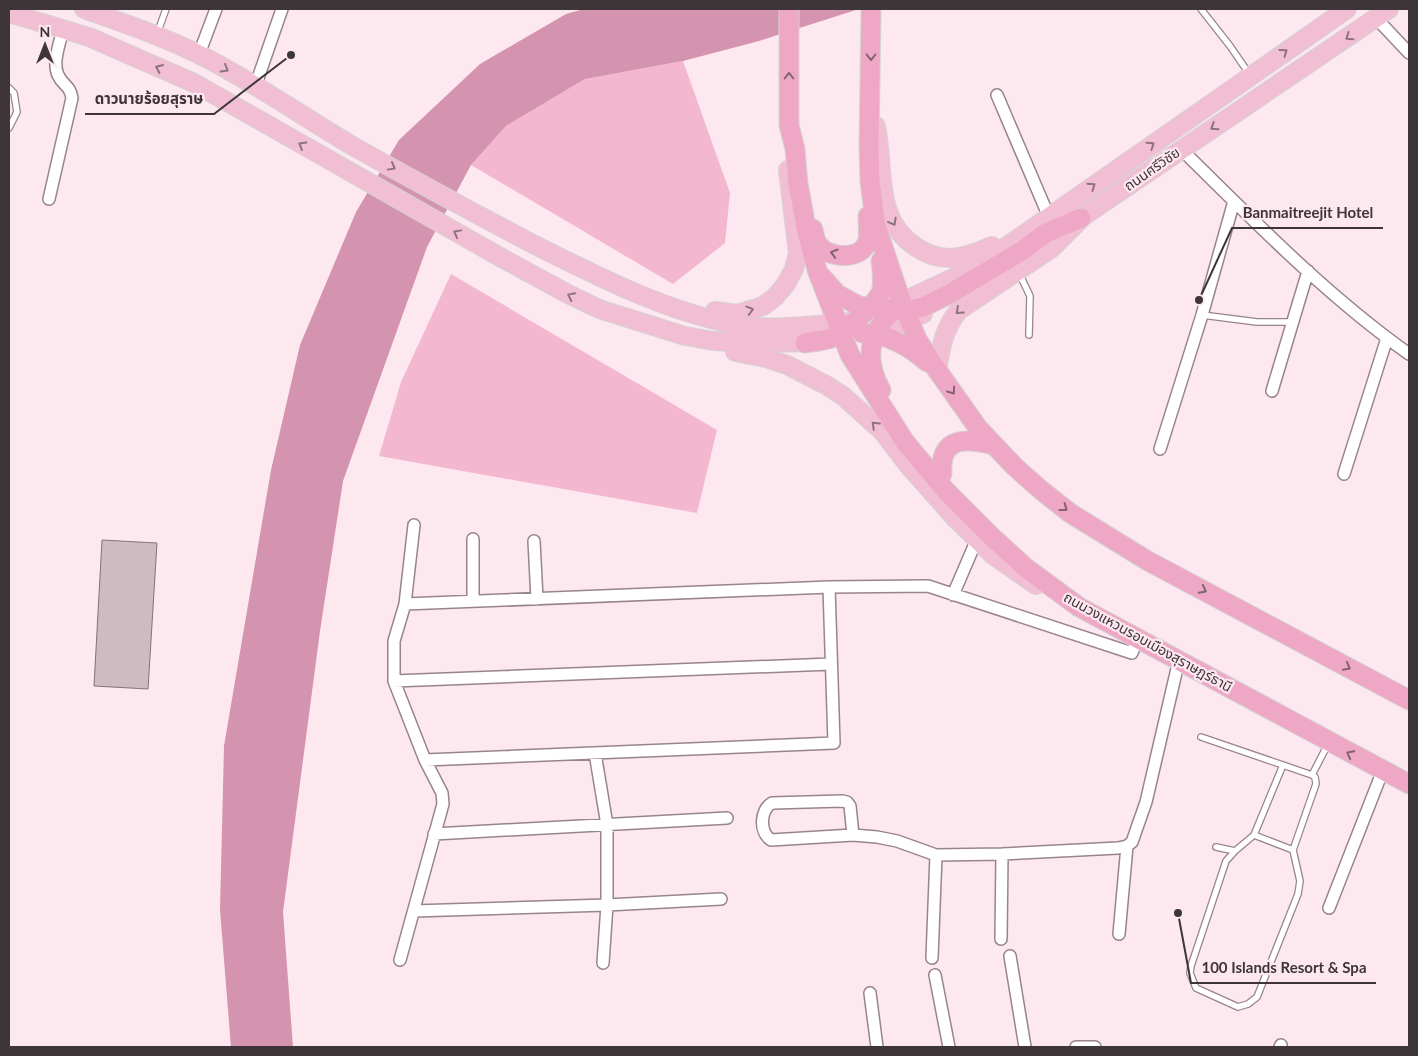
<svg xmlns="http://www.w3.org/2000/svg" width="1418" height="1056" font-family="Lato,'Noto Sans Thai',sans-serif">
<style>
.green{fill:#f4b7d0}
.water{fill:#d494af}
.building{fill:#cebac1;stroke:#847279}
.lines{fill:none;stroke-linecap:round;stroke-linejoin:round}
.service-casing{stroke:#97848c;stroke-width:8}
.minor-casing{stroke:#97848c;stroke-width:14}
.primary-casing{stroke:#d4d3d3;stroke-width:20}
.trunk-casing{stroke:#d4d3d3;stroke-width:21}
.service{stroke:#fff;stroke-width:5.5}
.minor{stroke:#fff;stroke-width:11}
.primary{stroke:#f2bed4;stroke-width:18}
.trunk{stroke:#eea8c6;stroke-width:19}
.oneway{stroke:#8e737e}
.oneway2{stroke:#846371}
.labels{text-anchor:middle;stroke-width:4.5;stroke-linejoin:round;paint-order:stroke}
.street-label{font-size:14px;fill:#3d3538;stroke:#fde8f0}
.leader{fill:none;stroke:#3d3538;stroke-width:2}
.callout-dot{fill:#3d3538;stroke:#fde8f0;stroke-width:2}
.callout-label{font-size:15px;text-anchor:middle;font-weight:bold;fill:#3d3538;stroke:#fde8f0;stroke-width:4.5;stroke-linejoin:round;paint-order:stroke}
</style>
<rect width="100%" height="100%" fill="#fde8f0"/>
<!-- green -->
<path class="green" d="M683,61L730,193L725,243L673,284L471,165L506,126L585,79Z
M451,274L717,430L697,513L379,456L401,382Z"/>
<!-- water -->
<path class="water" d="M584,9H859L759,41L683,61L585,79L506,126L471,165L427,247L343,481L320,631L283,912L293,1047H231L220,910L224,746L271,470L300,345L356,212L399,140L480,64L566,14Z"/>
<!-- building -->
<path class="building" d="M102,540L157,543L148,689L94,686Z"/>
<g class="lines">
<!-- service casing -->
<g class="service-casing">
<path id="service" d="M1201,9L1230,46L1250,75
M157,34L166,9
M9,88L14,93L17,112L9,128
M1019,273L1030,296L1029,335
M1202,315L1257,322H1293
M1201,737L1312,775L1328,744
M1283,765L1254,835L1235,851L1226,861L1191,966L1190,973L1196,988L1238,1007L1248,1004L1257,997L1298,894L1300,881L1293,850L1316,784L1315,777L1312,775
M1254,835L1293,850
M1216,847L1235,851"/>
</g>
<!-- minor casing -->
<g class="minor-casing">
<path id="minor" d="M1376,18L1409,53
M199,54L216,9
M255,87L282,9
M997,95L1046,210
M1181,149C1253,220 1326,295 1409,354
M49,199L72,98C70,85 63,86 58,75C52,62 60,43 63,29
M1272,391L1308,271
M1160,449L1202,315L1234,201
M1344,474L1387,338
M473,539V600
M534,541L537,599
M953,595L977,539
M405,604L829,587L928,586L1132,653L1138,638
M394,681L831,664
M595,753L607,825V905L603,963
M425,760L834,743L829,587
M434,834L727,818
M853,835L771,840C759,832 760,810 772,803L842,801L847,802L850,806L853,835L877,837L897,841L936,855L1002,854L1118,848L1127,846L1132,842L1146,802L1179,660
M1329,908L1383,770
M414,911L607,905L721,899
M1119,934L1127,846
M1001,939L1002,854
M1010,956L1025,1047
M932,958L936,855
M400,960L443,804L442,793L425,760L394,681V641L405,604L414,525
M935,975L949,1047
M870,993L877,1047
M1076,1047H1095
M1280,1047L1281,1045"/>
</g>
<!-- primary casing -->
<g class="primary-casing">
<path id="primary" d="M84,9C123,23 162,36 198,54C251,80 300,115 351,145C411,179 472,212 533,244C599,277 664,311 737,325C770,331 816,325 851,322
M9,13L89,37L194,83L500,257L568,294L599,309L685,336L714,341L748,343L818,342
M876,126C885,169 873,219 916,247C943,265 964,258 992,246
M1069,226L1389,9
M889,308L968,271L1013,242L1347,9
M715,311L737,314L763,306L775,297L786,284L794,269L798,253L788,170
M868,336L923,314
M735,352L766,358L787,365L826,385L843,396L882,431L908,465L955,518L993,555L1036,585
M937,371C941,347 943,331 958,311L1052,248L1079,221"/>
</g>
<!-- trunk casing -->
<g class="trunk-casing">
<path id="trunk" d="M789,9V125L795,149L798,184L807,232L817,270L850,355L905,442L946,491L991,536L1026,568L1079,607L1409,784
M871,9L869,147L870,182L876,226L899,295L917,339L930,360L978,428L1015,467L1041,490L1070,513L1148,561L1409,700
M813,229C814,235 816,243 820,247C832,259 863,260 868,240C869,233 868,223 868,216
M822,277L837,294L859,306L906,311L923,307L951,293L1020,252L1046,233L1081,218
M862,333C886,334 909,346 927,362
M805,343C814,341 824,341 832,338C844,333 876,304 881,292C884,282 882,271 881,261
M881,390C861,355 872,325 902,303
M942,474C939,436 966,438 994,445"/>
</g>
<!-- service -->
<use href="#service" class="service"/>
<!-- minor -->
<use href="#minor" class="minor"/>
<!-- primary -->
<use href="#primary" class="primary"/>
<!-- trunk -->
<use href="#trunk" class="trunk"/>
</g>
<!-- one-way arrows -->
<defs><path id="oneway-chevron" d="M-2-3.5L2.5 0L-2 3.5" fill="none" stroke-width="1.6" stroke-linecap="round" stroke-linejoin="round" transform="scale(1.25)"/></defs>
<g class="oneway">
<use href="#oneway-chevron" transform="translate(1349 37) rotate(145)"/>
<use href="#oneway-chevron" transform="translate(1284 52) rotate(-36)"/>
<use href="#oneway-chevron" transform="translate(159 68) rotate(-155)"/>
<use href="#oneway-chevron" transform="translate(225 69) rotate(30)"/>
<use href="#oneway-chevron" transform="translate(1214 127) rotate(147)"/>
<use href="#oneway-chevron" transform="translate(302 145) rotate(-150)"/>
<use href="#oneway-chevron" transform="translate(1151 145) rotate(-35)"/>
<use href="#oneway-chevron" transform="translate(392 167) rotate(29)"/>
<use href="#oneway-chevron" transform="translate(1092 186) rotate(-35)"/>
<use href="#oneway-chevron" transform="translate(893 222) rotate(62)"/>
<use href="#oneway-chevron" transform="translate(457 233) rotate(-151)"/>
<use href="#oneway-chevron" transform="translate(571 296) rotate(-154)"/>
<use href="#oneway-chevron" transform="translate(750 310) rotate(-16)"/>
<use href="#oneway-chevron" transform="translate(959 311) rotate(138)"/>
<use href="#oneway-chevron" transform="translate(875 425) rotate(-136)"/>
</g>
<g class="oneway2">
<use href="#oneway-chevron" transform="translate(871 57) rotate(90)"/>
<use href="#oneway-chevron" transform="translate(789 76) rotate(-90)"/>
<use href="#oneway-chevron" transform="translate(834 253) rotate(-163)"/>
<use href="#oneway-chevron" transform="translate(952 391) rotate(54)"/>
<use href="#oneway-chevron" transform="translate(1064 508) rotate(37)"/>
<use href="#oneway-chevron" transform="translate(1203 590) rotate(28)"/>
<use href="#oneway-chevron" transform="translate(1347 667) rotate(28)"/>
<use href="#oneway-chevron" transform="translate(1350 754) rotate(-153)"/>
</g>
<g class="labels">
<!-- street labels -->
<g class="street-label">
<text transform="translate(1152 169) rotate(-35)" y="5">ถนนศรีวิชัย</text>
<text transform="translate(1148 642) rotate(29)" y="5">ถนนวงแหวนรอบเมืองสุราษฎร์ธานี</text>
</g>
</g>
<!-- callouts -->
<path class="leader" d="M291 55L214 114H85M1199 300L1232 228H1383M1178 913L1191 983H1376"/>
<g class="callout-dot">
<circle cx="291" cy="55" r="5"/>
<circle cx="1199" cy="300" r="5"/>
<circle cx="1178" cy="913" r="5"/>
</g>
<g class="callout-label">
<text x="149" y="104">ดาวนายร้อยสุราษ</text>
<text x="1308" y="218">Banmaitreejit Hotel</text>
<text x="1284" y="973">100 Islands Resort &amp; Spa</text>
</g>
<!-- border -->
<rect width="1418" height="1056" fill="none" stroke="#3d3538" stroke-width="20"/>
<!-- north arrow -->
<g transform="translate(45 45)" stroke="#fde8f0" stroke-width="4" paint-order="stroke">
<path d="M0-4L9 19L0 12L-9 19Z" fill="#3d3538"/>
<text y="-8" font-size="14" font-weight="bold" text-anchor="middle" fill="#3d3538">N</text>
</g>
</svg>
